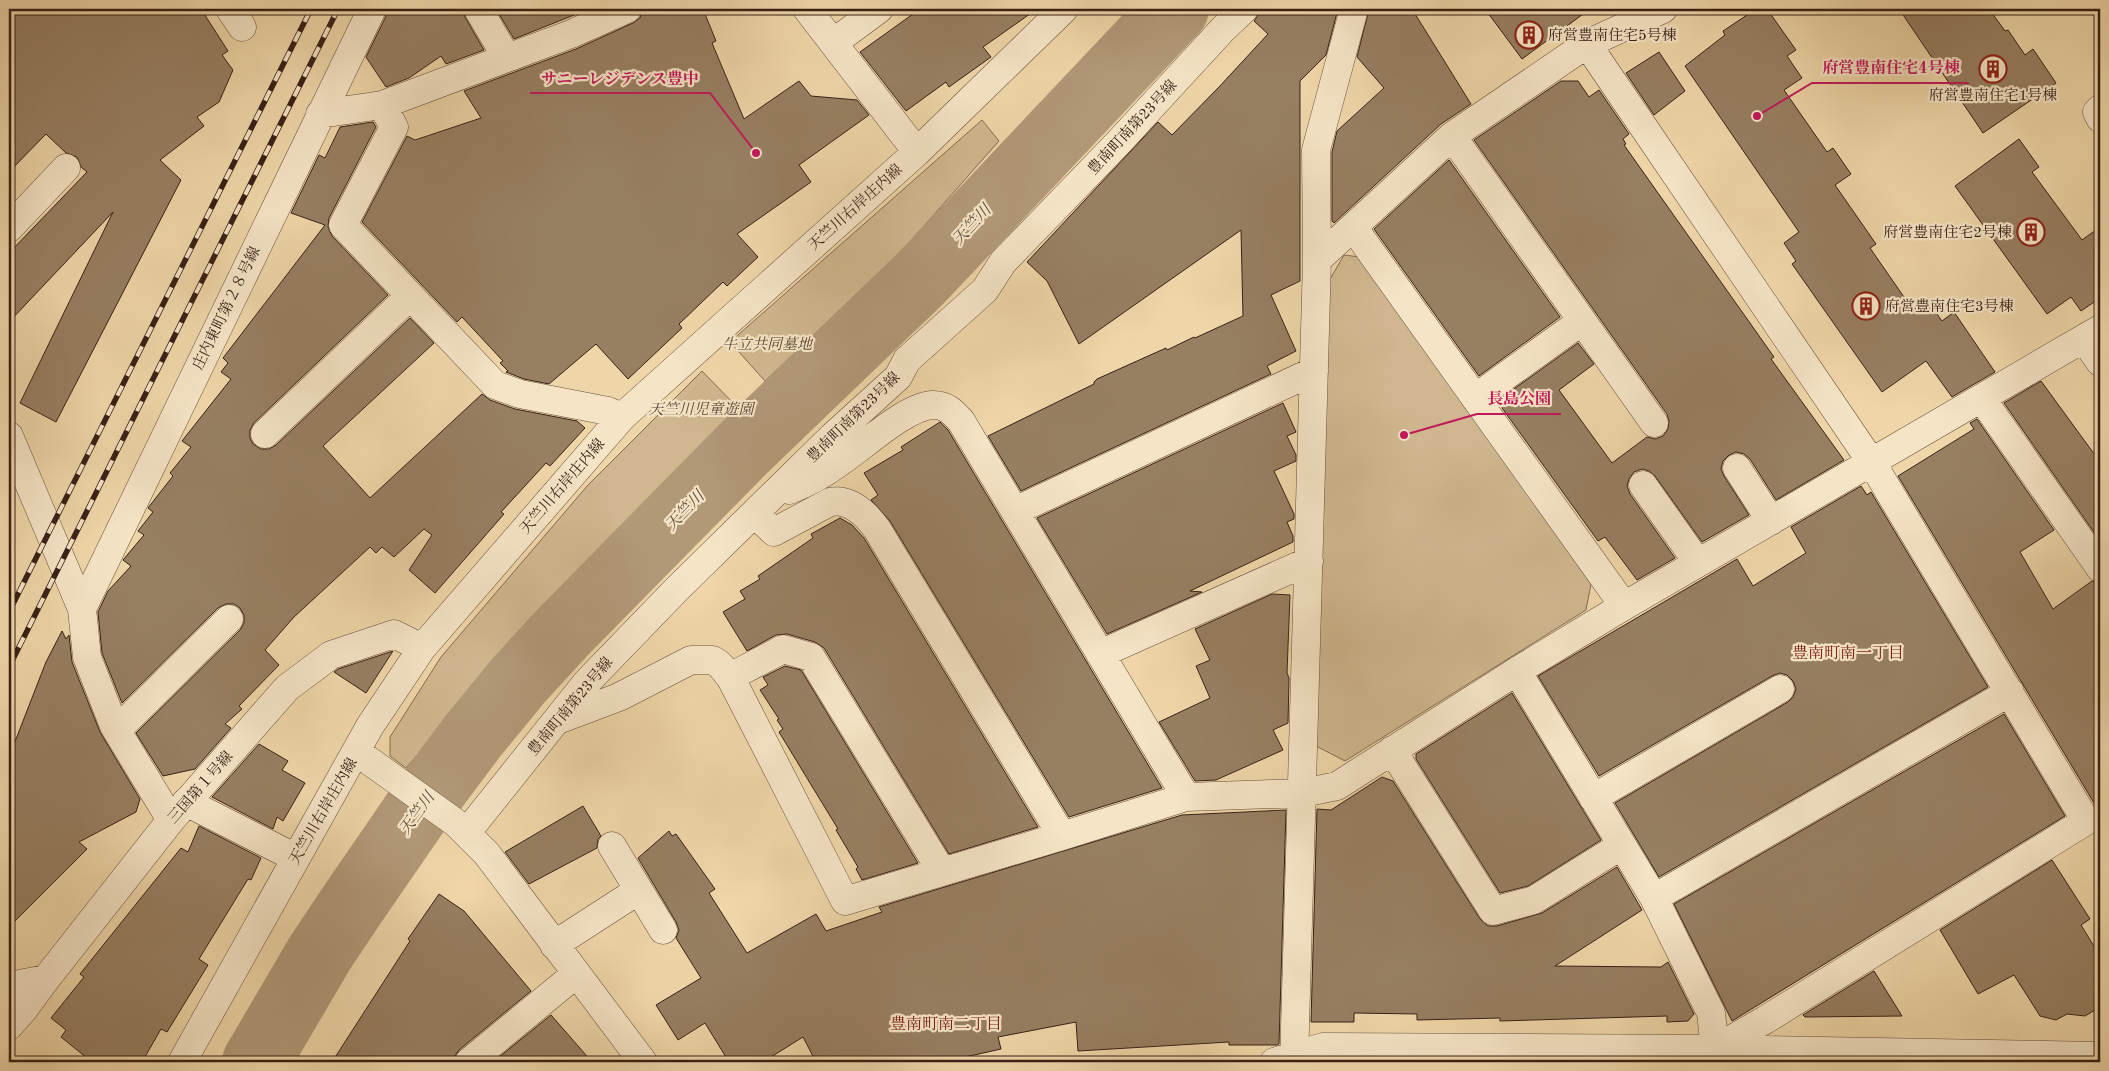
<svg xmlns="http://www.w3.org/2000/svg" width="2109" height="1071" font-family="'Old Standard TT','Noto Serif JP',serif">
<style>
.green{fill:#d0b78f;stroke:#846c53}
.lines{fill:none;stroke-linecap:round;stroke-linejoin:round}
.river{stroke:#b19877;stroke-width:68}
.building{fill:#977f62;stroke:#382017}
.minor-casing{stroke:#664e3b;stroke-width:29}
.minor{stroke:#f5e4c6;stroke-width:28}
.rail-casing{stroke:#382017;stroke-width:5.5}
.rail{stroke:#f5e4c6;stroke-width:4;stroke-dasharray:11;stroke-linecap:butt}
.labels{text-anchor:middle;stroke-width:4.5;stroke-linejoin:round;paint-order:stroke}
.poi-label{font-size:15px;fill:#382017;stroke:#f5e4c6;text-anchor:start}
.street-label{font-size:15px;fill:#382017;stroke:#f5e4c6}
.park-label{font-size:15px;font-style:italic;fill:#5e4635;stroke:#f5e4c6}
.water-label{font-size:16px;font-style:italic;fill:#624a39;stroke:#f5e4c6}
.neighbourhood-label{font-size:16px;fill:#7a1f14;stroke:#f5e4c6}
.leader{fill:none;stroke:#c2185b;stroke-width:2}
.callout-dot{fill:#c2185b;stroke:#f5e4c6;stroke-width:2}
.callout-label{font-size:16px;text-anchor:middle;font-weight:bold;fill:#c2185b;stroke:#f5e4c6;stroke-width:4.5;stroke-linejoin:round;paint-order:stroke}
</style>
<rect width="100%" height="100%" fill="#efd6a8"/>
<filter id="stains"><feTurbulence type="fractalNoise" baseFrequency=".004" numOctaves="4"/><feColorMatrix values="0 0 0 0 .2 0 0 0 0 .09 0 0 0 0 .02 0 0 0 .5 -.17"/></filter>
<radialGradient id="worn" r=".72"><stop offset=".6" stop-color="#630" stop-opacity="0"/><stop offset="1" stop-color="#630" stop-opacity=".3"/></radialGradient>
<!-- green -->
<path class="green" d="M982,120L999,141L900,253L765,381L730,342Z
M1344,255L1360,257L1591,584L1586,610L1345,761L1316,746L1326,286Z
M702,371L739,409L569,579L406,768L390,756V737L441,657L588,485Z"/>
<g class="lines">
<!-- river -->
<path class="river" d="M256,1062L320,953L352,905L416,812L473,736L518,681L562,633L743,449L920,279L1175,9"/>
</g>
<!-- building -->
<path class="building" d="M9,9H201L228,51L222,55L233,70L219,102L197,117L204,126L160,160L181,180L56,422L20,403L113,212L9,322V253L87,172L81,167L77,157L66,153L46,134L9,172Z
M387,9H462L465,17L484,50L446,64L441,56L409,78L386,87L366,57L386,16Z
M496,9H589L514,39Z
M642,9H703L716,41L712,43L744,119L799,81L811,96L857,100L869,115L799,165L811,182L737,234L758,257L727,286L723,282L679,324L682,328L628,379L596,344L549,384L524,379L506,372L508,371L500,363L503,361L462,317L457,322L362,222L407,136L415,140L481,118L464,91L576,49L633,23L640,18Z
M920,9H1037L983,47L991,57L949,87L946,82L906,111L860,52Z
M1259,9H1338L1326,55L1300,81V281L1271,295L1296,351L1267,366L1271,374L1021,491L988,436L1094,384V382L1097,379L1166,348L1167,350L1194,337L1195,338L1243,316L1241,230L1079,344L1047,281L1027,262L1158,122L1172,135L1219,87L1268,34L1254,21L1259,14Z
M1369,9H1412L1471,104L1441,124L1334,223L1332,221V152L1337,131L1384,88L1357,57Z
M1485,9H1590L1522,59Z
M1756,9H1767L1796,50L1787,56L1802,78L1784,90L1827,152L1833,148L1851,174L1835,185L1876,244L1870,248L1913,310L1927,300L1942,321L1954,312L1995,372L1952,397L1926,361L1882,392L1792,264L1796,261L1784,243L1799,232L1685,66L1725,35L1723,31Z
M1899,9H1989L2005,31L2008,30L2025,55L2033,49L2056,83L1983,133Z
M1659,52L1685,91L1654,115L1626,73Z
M1561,81H1578L1589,97L1599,90L1629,134L1623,139L1626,144L1624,145L1774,357L1771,359L1844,460L1776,500L1750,459L1744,454L1736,452L1729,455L1723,461L1721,469L1724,476L1749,515L1702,542L1655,476L1649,471L1642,469L1634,472L1629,479L1627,486L1630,494L1675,558L1637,580L1605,537L1598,541L1497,401L1578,343L1594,364L1559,390L1612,463L1647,437L1655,439L1663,436L1668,429L1669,421L1667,414L1474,140Z
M373,122L376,127L329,218L328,227L332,236L388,295L254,423L250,430V438L253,444L261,449H269L276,445L410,318L434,343L323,446L370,498L482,394L490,400L515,409L577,421L585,428L550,466L546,463L501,512L504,514L435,593L409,570L432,535L424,529L394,557L382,547L376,553L370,547L294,617L265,650L279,665L239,706L242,709L225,724L231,728L195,769L163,776L136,733L240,630L244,623V615L240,608L234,604H226L218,608L122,703L102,653L98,612L108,591L131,566L123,560L144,535L138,531L153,512L148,508L173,476L170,473L191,447L182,441L231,379L221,372L228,363L223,358L325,225L291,213L319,155L325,158L340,127Z
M2019,139L2039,167L2032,172L2082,240L2100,227V298L2081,311L2071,297L2047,314L1955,186Z
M1449,160L1560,317L1479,376L1374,229Z
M2041,381L2100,462V541L2004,403Z
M1283,403L1296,432L1287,436L1296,455V461L1274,471L1294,514V519L1287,522L1293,536V542L1190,591L1202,592L1107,634L1037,518Z
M1977,419L2054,530L2020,552L2053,609L2092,581L2100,583V799L2094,803L1898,476L1974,429L1970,423Z
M940,422L948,430L1162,788L1069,817L890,521L871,500L878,495L864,473L903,450L901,447Z
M1861,486L1867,495L1871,492L1988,687L1659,877L1615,803L1788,702L1793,697L1796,689L1793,681L1787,675L1780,673L1772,676L1599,776L1538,676L1737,559L1753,586L1806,553L1791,527Z
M840,518L852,525L864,538L1038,827L949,854L824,648L815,642L787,634L776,635L747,651L723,612L745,599L740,591L760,579L758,576L813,538L811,534Z
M1272,594L1290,595L1287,673L1289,678L1288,723L1273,730L1283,750L1216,780L1195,781L1159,722L1210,698L1196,666L1210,660L1195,629Z
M62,631L66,639L69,635L72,662L100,732L140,799L136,812L79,842L87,849L9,927V757L46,662Z
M393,651L366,693L334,672L338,669Z
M785,666L801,670L918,863L862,880L856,869L858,867L836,830L838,829L779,732L783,729L777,720L779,719L760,690L768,685L763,677Z
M1512,693L1601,840L1528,886L1500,893L1416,759V754Z
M2004,714L2065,816L1732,1021L1674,904Z
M259,744L288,761L282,770L305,783L283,821L277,817L273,829L212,797Z
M1382,777L1393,781L1480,919L1488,926H1497L1542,913L1617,867L1642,910L1555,966L1661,967L1668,962L1694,1014L1688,1021L1667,1022V1016L1500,1021V1018L1417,1020V1014L1354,1013V1022H1311L1317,809L1331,810Z
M583,806L601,836L598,839L597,848L529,884L505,852Z
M1286,810L1279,1044L1277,1045H1229V1042L1078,1051L1076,1022L998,1037L1001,1049L943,1062H816L803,1037L763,1062H729L705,1023L678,1040L656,1005L701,978L676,938L679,930L676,922L638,858L669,831L672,836L676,834L715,889L709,893L747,953L816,914L826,931L882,912L879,907L1182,815Z
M199,826L261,858L251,880L248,879L199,959L208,965L167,1032L161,1029L142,1062H92L61,1037L66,1030L51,1018L84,977L80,974L181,848L188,852Z
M2052,860L2090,919L2081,925L2100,956V1007L2085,1016L2067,1014L2056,1020L2040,1016L2014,975L1978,994L1940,930Z
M439,894L464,911L531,991L459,1050L455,1056L454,1062H332L410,941L408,939Z
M1874,971L1902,1016L1805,1017L1803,1015Z
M551,1015L592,1062H493Z"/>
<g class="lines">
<!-- minor casing -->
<g class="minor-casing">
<path id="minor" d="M230,9L242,27
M478,9L507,58
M807,9L917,152
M833,43L879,9
M382,105L394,127L343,225L495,385L520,394L608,411L622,417
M2100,109L2097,112L2100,118
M320,114L382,105L571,34L627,9
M1452,136L1654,423
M1353,227L1624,606
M9,228L66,168
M1317,260L1452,136L1587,44L1663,9
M2084,339L2100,362
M1475,398L1582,321
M1982,399L2100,568
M265,434L410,296
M9,436L82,609L87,657L114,726L171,820
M1737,468L1771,521
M1643,485L1698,563
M789,490C808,483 824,474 840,462C863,447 905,407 932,405C945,404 953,412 961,421L1186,797
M1015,511L1314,371
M755,514L774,532L830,502C850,498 866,514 877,529L1062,836
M82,609L372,9
M1100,654L1309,561
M1517,671L1654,898L1711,1013L1715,1049L1765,1020L2086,821L1872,463L1587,44
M730,677L783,649L811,657L942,872
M558,720L619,697L691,660H713L720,665L730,677L741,698L845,901L1062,836L1186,797L1303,793L1337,786L1517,671L1624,606L2100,329
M117,730L229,619
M1392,750L1493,911L1534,900L1622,845
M357,752L456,823L487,854L643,1062
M1593,798L1780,689
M186,802L296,858
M467,832L587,682L677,589L833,436L898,377L907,360L985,290L1003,262L1118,143L1223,29L1244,9
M612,846L663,930
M1654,898L2010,692
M554,945L639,890
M9,986L46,979L171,820L287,688L331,655L394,634L422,648
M9,1026L24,1009L46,979
M182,1062L370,726L422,648L622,417L917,152L1064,9
M469,1062L576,974
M1274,1062L1323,1047L1715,1049L2100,1056
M1294,1062L1317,260L1316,150L1354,9"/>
</g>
<!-- minor -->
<use href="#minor" class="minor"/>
<!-- rail casing -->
<g class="rail-casing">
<path id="rail" d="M9,612L311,9
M9,667L338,9"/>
</g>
<!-- rail -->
<use href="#rail" class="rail"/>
</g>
<!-- icons -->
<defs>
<g id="building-ring" transform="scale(1.4375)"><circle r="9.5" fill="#f5e4c6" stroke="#8f2418" stroke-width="1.5"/><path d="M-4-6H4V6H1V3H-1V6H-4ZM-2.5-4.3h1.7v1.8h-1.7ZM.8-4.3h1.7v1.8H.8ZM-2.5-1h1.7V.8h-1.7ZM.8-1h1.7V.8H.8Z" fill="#8f2418"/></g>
</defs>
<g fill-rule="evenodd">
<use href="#building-ring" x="1529" y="35"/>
<use href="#building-ring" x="1993" y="69"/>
<use href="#building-ring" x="2031" y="232"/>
<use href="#building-ring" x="1866" y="306"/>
</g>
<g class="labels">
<!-- poi labels -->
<g class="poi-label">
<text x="1548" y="40">府営豊南住宅5号棟</text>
<text x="1993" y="100" text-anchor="middle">府営豊南住宅1号棟</text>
<text x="2012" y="237" text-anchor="end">府営豊南住宅2号棟</text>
<text x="1885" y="311">府営豊南住宅3号棟</text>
</g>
<!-- street labels -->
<g class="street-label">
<text transform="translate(1132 127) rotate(-47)" y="5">豊南町南第23号線</text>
<text transform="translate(855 207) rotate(-42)" y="5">天竺川右岸庄内線</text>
<text transform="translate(226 308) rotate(-64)" y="5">庄内東町第２８号線</text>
<text transform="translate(853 417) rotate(-44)" y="5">豊南町南第23号線</text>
<text transform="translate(562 486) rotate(-49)" y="5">天竺川右岸庄内線</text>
<text transform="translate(570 706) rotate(-50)" y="5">豊南町南第23号線</text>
<text transform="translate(200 787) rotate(-49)" y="5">三国第１号線</text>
<text transform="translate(323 811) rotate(-60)" y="5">天竺川右岸庄内線</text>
</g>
<!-- park labels -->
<g class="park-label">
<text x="767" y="349">牛立共同墓地</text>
<text x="701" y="414">天竺川児童遊園</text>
</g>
<!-- water labels -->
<g class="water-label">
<text transform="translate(971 224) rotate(-47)" y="6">天竺川</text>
<text transform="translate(684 510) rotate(-46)" y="6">天竺川</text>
<text transform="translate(416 813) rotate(-54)" y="6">天竺川</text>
</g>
<!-- neighbourhood labels -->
<g class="neighbourhood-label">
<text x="1848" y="658">豊南町南一丁目</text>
<text x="946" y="1029">豊南町南二丁目</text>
</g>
</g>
<!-- callouts -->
<path class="leader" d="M1757 116L1812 83H1969M756 153L710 93H530M1404 435L1477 414H1561"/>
<g class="callout-dot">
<circle cx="1757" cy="116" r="5"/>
<circle cx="756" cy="153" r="5"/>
<circle cx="1404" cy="435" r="5"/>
</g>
<g class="callout-label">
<text x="1891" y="73">府営豊南住宅4号棟</text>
<text x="620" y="84">サニーレジデンス豊中</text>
<text x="1519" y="404">長島公園</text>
</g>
<!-- margin -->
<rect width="2109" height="1071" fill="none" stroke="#efd6a8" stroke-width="30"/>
<rect x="10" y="10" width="2089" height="1051" fill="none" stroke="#382017" stroke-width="2.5"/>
<rect x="15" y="15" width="2079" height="1041" fill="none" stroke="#382017"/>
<rect width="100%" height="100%" filter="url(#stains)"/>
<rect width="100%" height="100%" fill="url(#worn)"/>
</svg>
